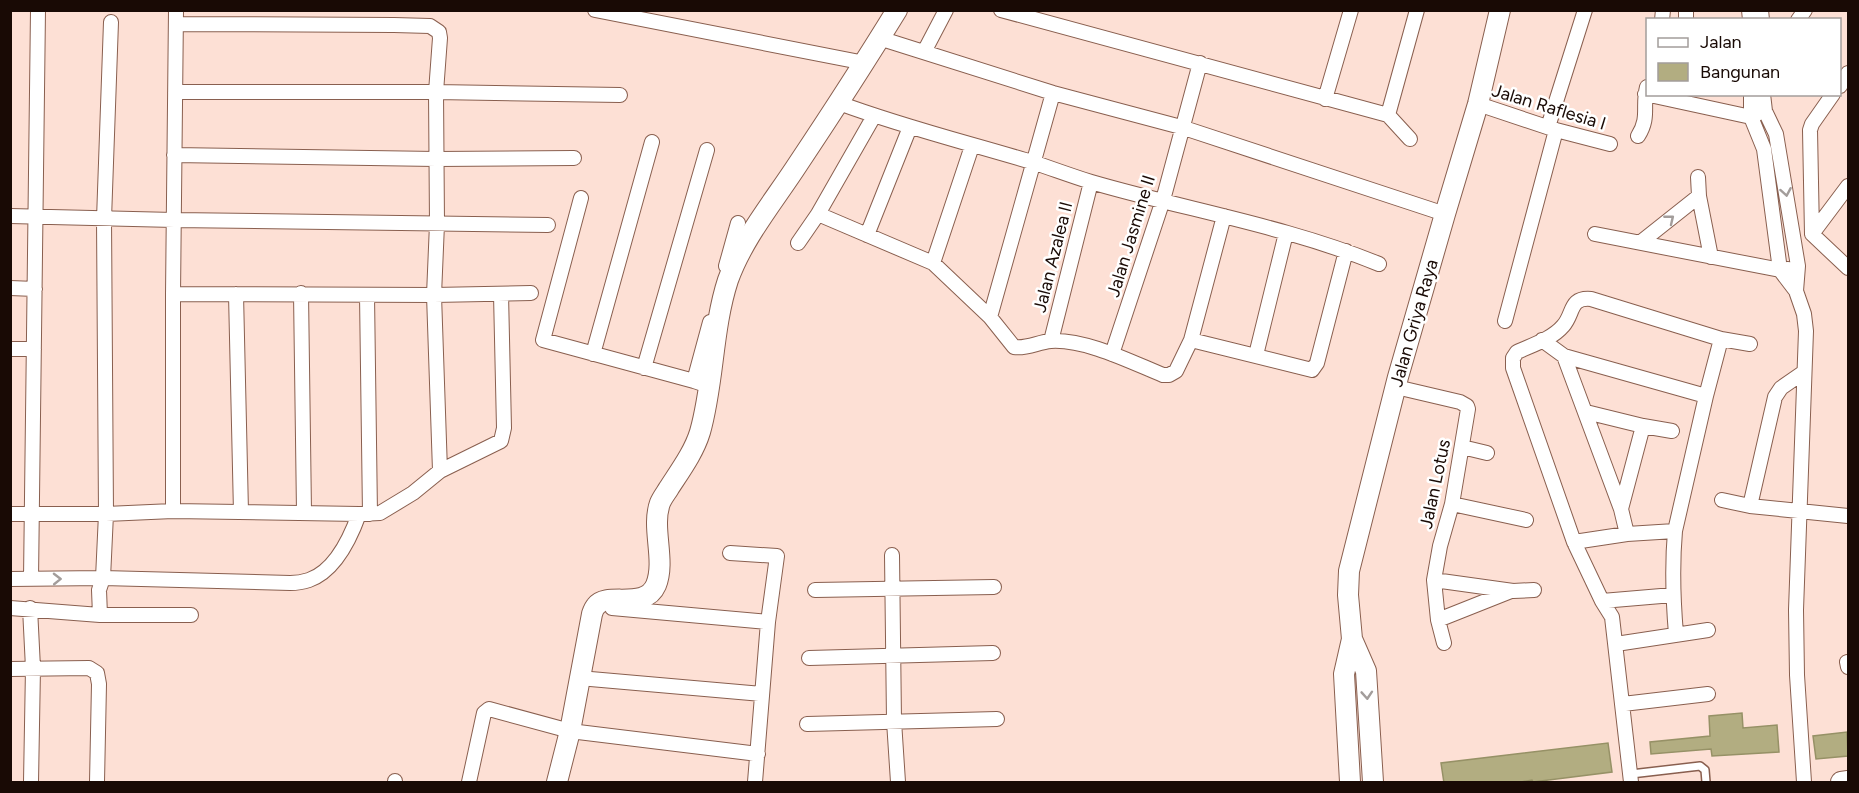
<svg xmlns="http://www.w3.org/2000/svg" width="1859" height="793" font-family="Figtree,sans-serif">
<style>
.building{fill:#b2ad81;stroke:#969166;stroke-width:1.5}
.lines{fill:none;stroke-linecap:round;stroke-linejoin:round}
.lane-casing{stroke:#895f4f;stroke-width:10}
.street-casing{stroke:#895f4f;stroke-width:16}
.secondary-casing{stroke:#895f4f;stroke-width:22}
.lane{stroke:#fff;stroke-width:7}
.street{stroke:#fff;stroke-width:14}
.secondary{stroke:#fff;stroke-width:20}
.oneway{stroke:#a39d9b}
.labels{text-anchor:middle;stroke-width:5;stroke-linejoin:round;paint-order:stroke}
.street-label{font-size:18px;fill:#190a05;stroke:#fff}
</style>
<rect width="100%" height="100%" fill="#fde0d5"/>
<!-- building -->
<path class="building" d="M1742,713L1743,728L1777,725L1779,752L1712,756L1711,749L1651,754L1650,742L1710,736L1709,716Z
M1847,732L1848,756L1816,759L1813,736Z
M1608,743L1612,772L1533,782L1532,780L1516,783H1444L1441,763Z"/>
<g class="lines">
<!-- lane casing -->
<g class="lane-casing">
<path id="lane" d="M1631,774L1700,766L1705,770L1706,782"/>
</g>
<!-- street casing -->
<g class="street-casing">
<path id="street" d="M595,10L865,63
M1001,10L1388,115L1410,139
M1686,10V20
M1749,10L1750,20
M1761,10L1762,20
M1662,20L1663,10
M1798,20L1805,10
M176,24L394,25L430,26L439,32L440,38L436,92L437,224L434,295L440,471
M879,38L1053,93L1181,127L1445,214
M924,52L946,10
M1840,86L1848,73
M175,92H436L620,95
M1645,94L1751,117L1757,114
M1751,94V117L1764,149L1780,270L1796,291L1798,266L1776,134L1765,111L1763,94
M1833,94L1812,124L1810,130L1812,234L1848,268
M1325,99L1351,10
M839,103C903,127 969,143 1035,163C1053,169 1072,176 1091,182C1187,210 1286,226 1379,264
M1478,104L1556,130L1610,144
M1388,115L1417,10
M1548,127L1585,10
M1638,136C1650,117 1642,107 1647,87
M174,155L436,159L574,158
M1698,177L1699,196L1711,257
M581,198L543,340L694,381
M818,214L933,263L990,317L1014,347C1027,349 1038,342 1051,341C1086,339 1131,362 1163,375H1169L1176,371L1191,340L1224,216
M10,216L174,220L548,225
M1595,234L1780,270L1788,269
M1812,234L1848,186
M867,235L910,127
M1641,242L1699,196
M798,243L818,214L874,116
M933,263L972,146
M726,266L738,223
M10,288L35,289
M1796,291L1804,314L1806,331L1796,610L1797,675L1804,782
M301,293L304,512
M173,294L434,295L531,293
M236,294L241,512
M367,295L370,514
M990,317L1053,93
M1505,321L1556,130
M1191,340L1312,370L1317,363L1346,251
M1542,340L1564,356L1621,509L1627,534
M1051,341L1091,182
M10,349H34
M593,354L652,142
M1112,354L1163,200L1200,63
M1256,355L1286,233
M1564,356L1706,396
M644,368L707,150
M700,383L694,381L710,322
M1396,387L1460,402L1467,406L1468,409L1452,504L1440,546L1434,580L1438,620L1444,643
M1586,412L1643,426L1672,431
M1462,447L1487,453
M1722,500L1750,506L1848,516
M1452,504L1526,520
M1750,506L1775,397L1781,388L1804,372
M1621,509L1643,426
M173,511V294L176,10
M10,514H106L173,511L359,514
M1574,542L1627,534L1675,531
M730,553L777,556L768,622L755,782
M892,555L894,721L898,782
M10,579L103,578L290,583C296,583 303,582 309,580C335,571 350,539 359,514L380,513L413,493L440,471L501,441L504,428L501,294
M31,579L38,10
M1434,580L1513,591L1534,590
M815,590L994,587
M1602,601L1673,595
M10,608L100,615H191
M30,608L33,668L31,782
M612,608L768,622
M100,615L99,590L103,578L106,514L104,219L111,22
M1438,620L1511,591
M1676,634C1673,599 1672,565 1675,531L1706,396L1721,339
M1616,644L1708,630
M809,658L993,653
M1847,662L1848,667
M10,669L89,668L97,673L99,684L97,782
M579,678L762,694
M1623,704L1708,694
M807,724L997,719
M395,782V781
M469,782L484,713L489,709L570,731L758,754
M1631,782L1612,617L1602,601L1574,542L1513,368V358L1517,352C1532,345 1552,339 1563,326C1574,314 1569,297 1591,299L1721,339L1750,344"/>
</g>
<!-- secondary casing -->
<g class="secondary-casing">
<path id="secondary" d="M557,782L570,731L592,614C593,611 594,608 596,606C607,591 645,611 656,585C666,560 651,528 660,503C662,498 666,493 669,488C680,471 694,452 700,432C714,383 712,329 728,280C743,238 774,201 798,164C832,113 865,62 897,10
M1350,782L1344,674L1352,639
M1373,782L1366,671L1352,639L1348,595L1349,571L1398,377L1445,214L1478,104L1500,10
M1841,782L1848,781"/>
</g>
<!-- lane -->
<use href="#lane" class="lane"/>
<!-- street -->
<use href="#street" class="street"/>
<!-- secondary -->
<use href="#secondary" class="secondary"/>
</g>
<!-- one-way arrows -->
<defs><path id="oneway-chevron" d="M-2-3.5L2.5 0L-2 3.5" fill="none" stroke-width="1.6" stroke-linecap="round" stroke-linejoin="round" transform="scale(1.5)"/></defs>
<g class="oneway">
<use href="#oneway-chevron" transform="translate(1786 192) rotate(80)"/>
<use href="#oneway-chevron" transform="translate(1670 219) rotate(-39)"/>
<use href="#oneway-chevron" transform="translate(57 579) rotate(-1)"/>
<use href="#oneway-chevron" transform="translate(1367 695) rotate(86)"/>
</g>
<g class="labels">
<!-- street labels -->
<g class="street-label">
<text transform="translate(1549 107) rotate(17)" y="6">Jalan Raflesia I</text>
<text transform="translate(1131 236) rotate(-73)" y="6">Jalan Jasmine II</text>
<text transform="translate(1053 257) rotate(-76)" y="6">Jalan Azalea II</text>
<text transform="translate(1414 323) rotate(-74)" y="6">Jalan Griya Raya</text>
<text transform="translate(1435 484) rotate(-78)" y="6">Jalan Lotus</text>
</g>
</g>
<!-- border -->
<rect width="1859" height="793" fill="none" stroke="#190a05" stroke-width="24"/>
<!-- legend -->
<rect x="1646" y="18" width="195" height="78" fill="#ffffff" stroke="#a39d9b" stroke-width="1.5"/>
<rect x="1658" y="38" width="30" height="9" fill="#ffffff" stroke="#a39d9b" stroke-width="1.5"/>
<text x="1700" y="48" font-size="18" fill="#190a05">Jalan</text>
<rect x="1658" y="63" width="30" height="18" fill="#b2ad81" stroke="#a39d9b" stroke-width="1.5"/>
<text x="1700" y="78" font-size="18" fill="#190a05">Bangunan</text>
</svg>
